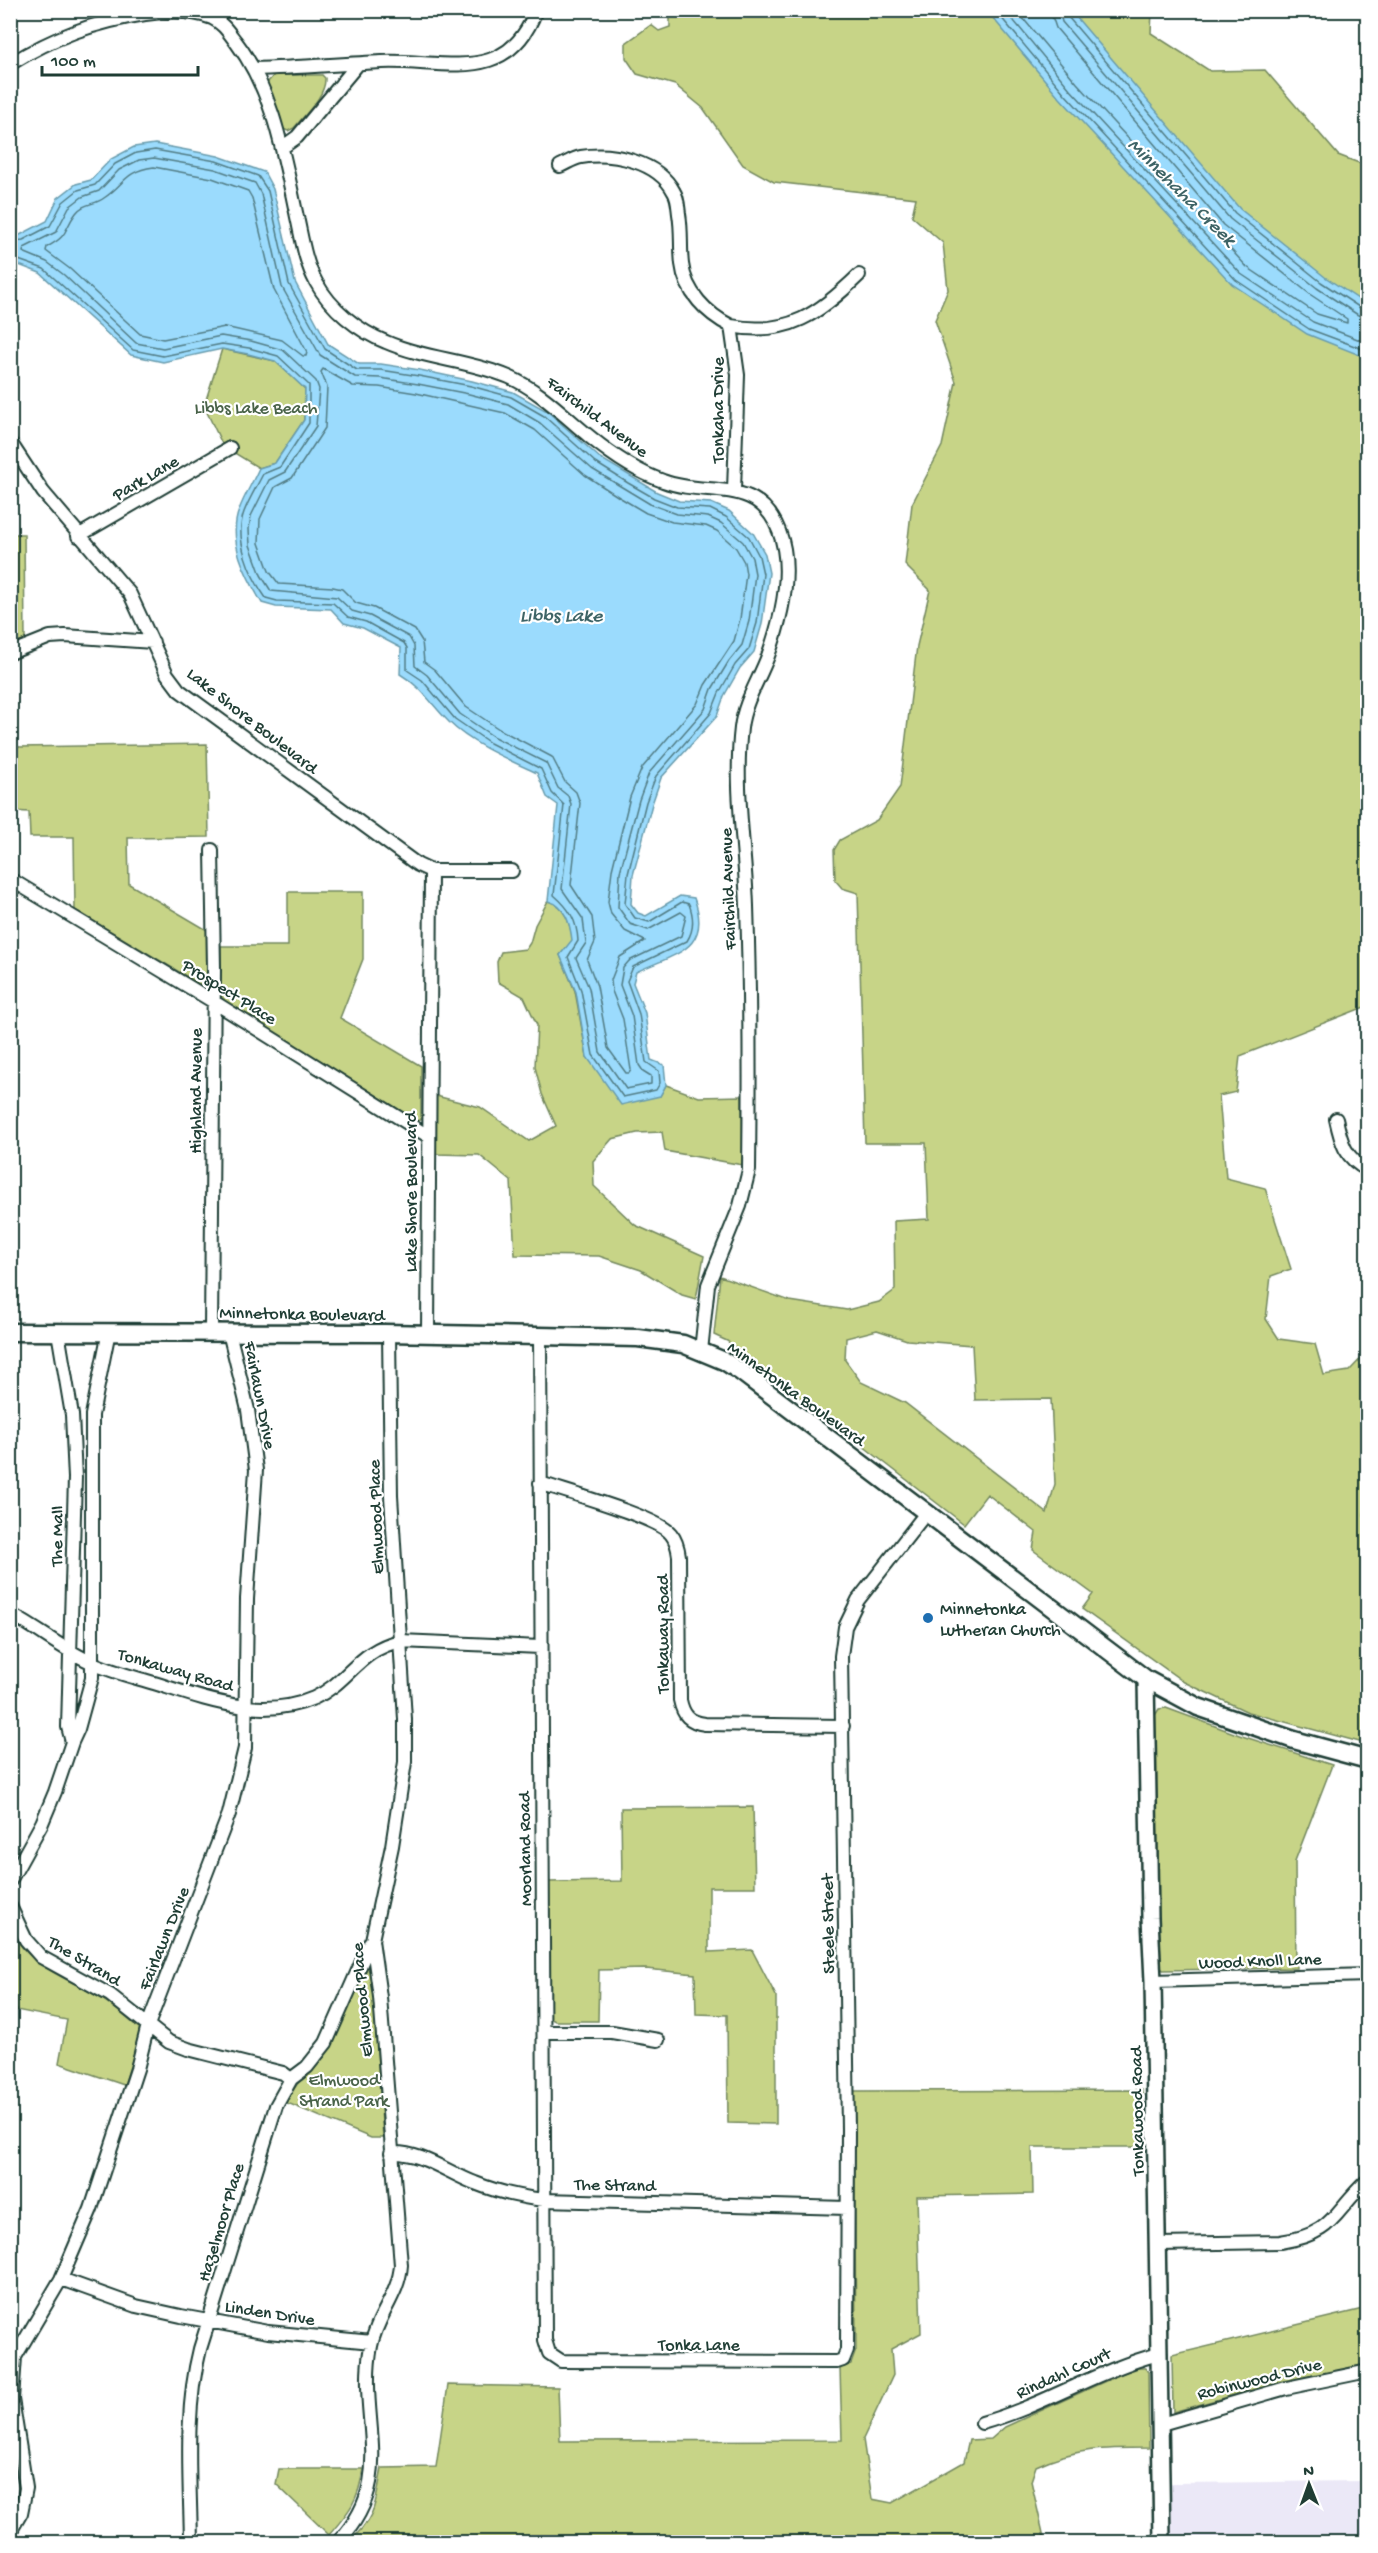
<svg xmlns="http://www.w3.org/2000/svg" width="1378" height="2553" font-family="'Gochi Hand',sans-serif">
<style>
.built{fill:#ebe8f7}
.green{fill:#c7d487;stroke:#73885e;stroke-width:1.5;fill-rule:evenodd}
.water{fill:#9bdbfd;stroke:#699cad;stroke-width:1.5}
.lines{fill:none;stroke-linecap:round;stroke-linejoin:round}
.shore{stroke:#517c84;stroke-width:1.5}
.minor-casing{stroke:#1f3d34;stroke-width:16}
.tertiary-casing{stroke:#1f3d34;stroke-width:20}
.secondary-casing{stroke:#1f3d34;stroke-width:21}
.minor{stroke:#fff;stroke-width:12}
.tertiary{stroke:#fff;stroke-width:15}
.secondary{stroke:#fff;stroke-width:16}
.poi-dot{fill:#1f6fb2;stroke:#fff;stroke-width:2}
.labels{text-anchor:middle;stroke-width:4.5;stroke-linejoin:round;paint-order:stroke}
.park-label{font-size:18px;fill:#496349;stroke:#fff}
.street-label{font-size:18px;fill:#1f3d34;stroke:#fff}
.poi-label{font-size:18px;fill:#1f3d34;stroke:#fff;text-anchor:start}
.water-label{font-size:20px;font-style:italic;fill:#3e6466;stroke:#fff}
</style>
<rect width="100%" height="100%" fill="#fff"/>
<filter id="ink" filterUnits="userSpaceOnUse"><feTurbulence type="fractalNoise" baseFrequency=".0167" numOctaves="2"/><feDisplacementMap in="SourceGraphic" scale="12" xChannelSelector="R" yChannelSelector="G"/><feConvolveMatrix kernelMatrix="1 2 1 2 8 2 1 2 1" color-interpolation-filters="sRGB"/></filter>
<g filter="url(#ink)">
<!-- built -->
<path class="built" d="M1367,2481V2542H1171L1170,2483Z"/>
<!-- green -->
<path class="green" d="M670,11H1152L1151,33L1210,71L1265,70L1338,155L1367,166V1006L1240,1056L1236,1092L1219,1096L1226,1178L1265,1188L1291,1269L1271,1276L1266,1319L1279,1339L1315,1344L1324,1375L1349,1371L1367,1352L1368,1495L1364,1515L1368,1531L1367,1744L1248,1712L1184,1682L1082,1609L1093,1594L1033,1550L1036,1532L987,1494L964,1524L727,1341L714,1335L720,1276L790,1301L847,1310L879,1302L895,1290L894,1221L929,1219L926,1143H865L858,893L842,888L835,880L834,850L840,840L877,820L900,787L917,646L930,590L905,565L912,504L942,446L956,382L935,320L948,290L943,243L912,216L916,198L774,182L743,165L703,108L675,85L637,74L626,58V43L651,25L659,31L670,27ZM877,1330L907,1340L972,1345L975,1400L1051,1399L1055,1484L1047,1513L905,1403L861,1382L845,1360L846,1338Z
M274,75H322L325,78C326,96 305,114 294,128L288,131L283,129L267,83Z
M222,349L275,361L305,389L304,420L275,463L259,468L223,446L204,406Z
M11,534H24L25,640L11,646Z
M11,743L19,747L207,744L209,837L128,838L129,884L207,930V982L201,985L75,910L74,837H30L29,812L11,811Z
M288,892H363V959L340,1018L421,1066V1120L417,1121L226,1002L220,995L221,946H288Z
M548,901C566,906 570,924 573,940L560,955L575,991L587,1057L660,1096L666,1085L699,1097L742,1096L743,1165L665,1151L662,1132L637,1133L612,1139L593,1161L594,1186L635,1225L704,1256L696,1299L682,1295L641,1270L599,1256L515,1255L511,1181L479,1155L435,1154L436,1096L480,1107L529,1141L556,1126L542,1094L535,1067L537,1025L524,997L498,982L497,962L501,952L526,949L530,943L535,925Z
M1166,1708L1242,1736L1332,1765L1295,1861L1296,1968L1163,1970L1159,1966L1154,1717L1159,1709Z
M753,1807L755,1887H709V1952L752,1950L776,1996V2124L728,2123L727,2015L696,2014L695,1974L646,1969L599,1970L598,2021H555L550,2018L549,1882L622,1881L621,1808Z
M10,1927C26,1966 64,1976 97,1996C112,2004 125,2017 139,2028L140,2035L124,2085L59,2063L67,2020L11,2009Z
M368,1960L371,1961L383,2138H371L285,2102L300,2080L324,2057Z
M1142,2090L1143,2147H1032L1033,2194L917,2196L921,2333L891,2349L893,2375L863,2439L872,2499L892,2503L964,2462L969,2440L991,2439L1005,2427L1134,2368H1145L1148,2372L1149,2448C1106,2448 1075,2448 1036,2466L1031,2481L1045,2542H349C377,2516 375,2504 382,2468L436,2467L448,2385L558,2387L560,2441L842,2440L840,2368L851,2364L856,2350L854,2091Z
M1367,2308V2367L1248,2391L1173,2412L1172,2355Z
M279,2469H363C359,2500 349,2512 329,2535L276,2484Z"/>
<!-- water -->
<path class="water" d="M987,11H1071L1240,209L1325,277L1367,305V358L1307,334L1232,284L1060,98Z
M155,144L218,156L264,172L273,189L295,282L328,344L359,364H381L420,370L472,381L513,392L547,411L600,458L657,492L679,501L711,503L729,511L753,533L765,554L769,573L762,624L754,652L740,668L724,696L717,716L661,778L652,804L633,875L631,904L638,913L646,916L680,896L694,898C713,950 674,954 636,972L633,983L645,1013L651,1060L664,1065L666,1085L660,1096L621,1105L587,1057L576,992L560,955L572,940C570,924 566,906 548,901L558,805L547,797L537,773C509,760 471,744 449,722C431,704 422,687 400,674L401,648L363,628L344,623L331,609L276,607L262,603C246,576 227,541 239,510C244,496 253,482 259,468L275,463L304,420L305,389L275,361L248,354L222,349L163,362L131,355L40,273L11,262V236L20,235L47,221L58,198L76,184L91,180L111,159L134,147Z"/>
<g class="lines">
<!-- shore -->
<path class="shore" d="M995,10L1065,94L1236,280L1309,329L1368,351
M1005,10L1070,89L1241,274L1313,322L1368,343
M1016,10L1077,83L1247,267L1317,314L1347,323V319L1311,295L1223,225L1056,28L1050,10
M1059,10L1062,22L1230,219L1317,288L1358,315L1368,317
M1066,10L1068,17L1235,213L1321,282L1362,309L1368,310
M154,158L215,169L255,183L261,194L282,287L320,355L355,377L380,378L418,384L469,394L508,404L540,423L592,469L650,504L677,514L708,517L721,523L743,542L752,558L755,574L749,621L742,645L729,661L712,689L705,709L649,773L639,800L620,872L618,907L630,924L648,930L681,912L686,916L681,936L629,961L623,968L620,985L632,1016L639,1065L643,1071L651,1076V1084L626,1089L600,1052L589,988L576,958L586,943L583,919L562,889L571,804L568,796L558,788L546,763L494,737L460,714L427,675L415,666L414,646L409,637L370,616L352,611L337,597L271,591L261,575L250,545L249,529L251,516L269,480L285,472L316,426L319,389L316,381L283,350L251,341L221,336L163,348L136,343L64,275L47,262L23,252L24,248L56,232L69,207L82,197L99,191L119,170L139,160Z
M154,167L212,178L248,191L252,198L274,290L307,352L306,356H303L282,340L225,327L163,339L140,334L70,269L46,251L47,247C70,235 63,230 76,213C83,203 95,205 104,198C125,184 124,171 154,167Z
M10,242L23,240L50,226L63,202L78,190L95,185L115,164L136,153L155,150L216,161L258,176L268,191L289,284L325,349L357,370H381L419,376L471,386L511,397L544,416L596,463L628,483L654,498L677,507L710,509L726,517L749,537L759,556L763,574L757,623L749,649L735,665L719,693L711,713L656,776L646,802L628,874L625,904L635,918L649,922L682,902L689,904C694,917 694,930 687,941L633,967L627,981L639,1014L646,1062L659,1071L660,1083L656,1090L623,1097L593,1055L581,990L568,957L578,941C577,920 569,908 554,895L564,805L552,793L541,769L490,743L455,719L422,680L407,670V648L404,643L366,622L348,617L333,603L277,601L266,598C250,576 234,539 244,512C249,499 257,486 263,474L280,467L309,423V385L278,356L249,348L222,344L163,356L133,350L44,269L10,257
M323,369L353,386L379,387L416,393L505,413L535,430L585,475L619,497L646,513L672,522L706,526L717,531L736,548L744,562L746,574L740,619L734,641L705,685L697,704L642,768L630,797L612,870L608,902L611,914L625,931L645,941L620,957L611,980L612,991L623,1019L631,1070L629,1073H626L608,1048L597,986L587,960L595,942L592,917L571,885L580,803L576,792L565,782L552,757L499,729L466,707L435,670L424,662L422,641L415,630L374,608L356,603L342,589L333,587L279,584L269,571L259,543L260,519L275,487L292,478L325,428L327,387L321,372Z"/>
<!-- minor casing -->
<g class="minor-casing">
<path id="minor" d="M10,64C54,37 94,22 145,14C166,11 192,10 212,18C223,23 229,33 236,42C274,92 284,157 297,217C302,239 305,262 316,282C330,308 358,331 386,342C425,359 469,360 509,377C541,391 563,415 590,437C612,455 637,472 663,481C708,498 757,475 779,531C794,569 781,620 768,656C759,680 744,702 741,728C734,787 745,846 747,906C750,994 750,1082 749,1170L740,1206L708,1285L701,1351
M254,69C297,68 339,64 382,62C442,59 508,87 536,10
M283,147L297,137L358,64
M560,166C567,163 574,158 581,157C613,152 658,161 674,192C678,198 678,207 679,214C682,231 680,247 682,264C685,292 707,314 731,326L738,375L734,490
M731,326C788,337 820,313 859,275
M10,442L43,492L130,594L167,674L179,690L418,865L431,871H512
M78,536L230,448
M10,653L50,637L65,636L153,642
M10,879L214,1002L428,1136
M1336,1119C1341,1142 1345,1159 1368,1170
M58,1332L72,1415L75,1478L68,1727L72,1742
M211,1332L214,968L212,850
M428,1334L431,871
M540,1335L545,2340L549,2353L561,2361L837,2362L843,2360L847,2350L848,2129L841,1656L845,1627L858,1600L926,1513
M540,1483C566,1492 658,1517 671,1534C676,1540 678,1548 679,1556L680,1700C683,1715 689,1722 705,1724L843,1726
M10,1614C39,1629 64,1651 93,1663C112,1672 134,1677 154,1683C205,1699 261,1721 314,1698C348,1683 358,1650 400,1641L540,1647
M10,1881L42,1823L55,1792L72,1742L78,1729L92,1678V1415L109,1331
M10,1906L26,1940L41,1957L110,1995L169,2042L188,2049L283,2073L291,2079
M1153,1981L1368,1975
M544,2032H612L658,2040
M391,2153C421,2151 448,2173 475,2183C497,2192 520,2197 544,2200L847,2208
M1158,2244L1280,2242C1336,2234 1332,2212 1368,2180
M61,2279L136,2306L181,2316L268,2332L372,2342
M982,2423C1043,2406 1097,2370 1159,2354
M1161,2424L1286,2388L1368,2371
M10,2532L21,2513L26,2488L12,2399L15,2357L61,2279L91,2209L137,2069L148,2025L229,1814L245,1748L247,1599L256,1470L248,1410L229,1332
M191,2542C190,2478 184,2412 200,2349L276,2106L291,2079L307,2067L326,2043L371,1941
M338,2542C399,2478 357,2420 371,2346C376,2317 399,2295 401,2265L380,1997L372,1940L392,1846L405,1762V1719L391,1496L389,1333"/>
</g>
<!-- tertiary casing -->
<g class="tertiary-casing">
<path id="tertiary" d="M1146,1679L1150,1918L1153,1981L1162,2542"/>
</g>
<!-- secondary casing -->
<g class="secondary-casing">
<path id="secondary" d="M10,1332L385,1333L638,1338L683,1344L724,1361L741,1372L1146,1679L1198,1707L1294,1740L1368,1760"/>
</g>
<!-- minor -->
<use href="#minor" class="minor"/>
<!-- tertiary -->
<use href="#tertiary" class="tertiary"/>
<!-- secondary -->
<use href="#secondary" class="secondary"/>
</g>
</g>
<!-- markers -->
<circle class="poi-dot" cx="928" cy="1618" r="6"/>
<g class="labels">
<!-- park labels -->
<g class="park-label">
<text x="256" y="413">Libbs Lake Beach</text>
<text x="344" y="2085">Elmwood<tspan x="344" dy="21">Strand Park</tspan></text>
</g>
<!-- street labels -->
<g class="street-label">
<text transform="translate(717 410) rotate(-90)" y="6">Tonkaha Drive</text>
<text transform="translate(598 416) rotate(37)" y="6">Fairchild Avenue</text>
<text transform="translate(145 477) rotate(-30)" y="6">Park Lane</text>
<text transform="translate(253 720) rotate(38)" y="6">Lake Shore Boulevard</text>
<text transform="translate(727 889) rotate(-92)" y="6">Fairchild Avenue</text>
<text transform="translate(230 991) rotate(32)" y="6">Prospect Place</text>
<text transform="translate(195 1091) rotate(-90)" y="6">Highland Avenue</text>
<text transform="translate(410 1192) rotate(-90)" y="6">Lake Shore Boulevard</text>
<text transform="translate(302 1313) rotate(1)" y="6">Minnetonka Boulevard</text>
<text transform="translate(797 1393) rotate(36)" y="6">Minnetonka Boulevard</text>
<text transform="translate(261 1395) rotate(79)" y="6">Fairlawn Drive</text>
<text transform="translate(375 1517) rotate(-92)" y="6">Elmwood Place</text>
<text transform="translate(56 1536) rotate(-89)" y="6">The Mall</text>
<text transform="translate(662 1634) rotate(-90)" y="6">Tonkaway Road</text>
<text transform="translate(176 1669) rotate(16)" y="6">Tonkaway Road</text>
<text transform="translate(524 1849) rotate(-91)" y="6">Moorland Road</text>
<text transform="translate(827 1924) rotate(-91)" y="6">Steele Street</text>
<text transform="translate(163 1938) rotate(-68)" y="6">Fairlawn Drive</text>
<text transform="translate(85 1960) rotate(31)" y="6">The Strand</text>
<text transform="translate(1260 1960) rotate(-2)" y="6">Wood Knoll Lane</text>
<text transform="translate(361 2000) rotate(-95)" y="6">Elmwood Place</text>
<text transform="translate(1136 2111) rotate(-91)" y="6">Tonkawood Road</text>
<text transform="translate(615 2184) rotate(1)" y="6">The Strand</text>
<text transform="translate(220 2222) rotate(-73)" y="6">Hazelmoor Place</text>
<text transform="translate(270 2312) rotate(9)" y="6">Linden Drive</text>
<text x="699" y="2350">Tonka Lane</text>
<text transform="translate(1063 2372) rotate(-24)" y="6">Rindahl Court</text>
<text transform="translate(1259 2378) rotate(-14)" y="6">Robinwood Drive</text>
</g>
<!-- poi labels -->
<g class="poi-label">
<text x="940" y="1614">Minnetonka<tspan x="940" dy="21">Lutheran Church</tspan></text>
</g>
<!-- water labels -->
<g class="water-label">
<text transform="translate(1183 191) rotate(45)" y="7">Minnehaha Creek</text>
<text x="561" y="621">Libbs Lake</text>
</g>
</g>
<!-- margin -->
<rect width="1378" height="2553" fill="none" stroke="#fff" stroke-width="36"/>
<rect x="18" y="18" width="1342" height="2517" fill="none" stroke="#1f3d34" stroke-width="2" filter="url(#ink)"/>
<!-- north arrow -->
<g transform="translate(1309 2484) rotate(359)" stroke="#ffffff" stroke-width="4.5" paint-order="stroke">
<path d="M0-4.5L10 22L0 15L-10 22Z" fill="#1f3d34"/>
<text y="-9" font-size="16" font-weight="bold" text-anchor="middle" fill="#1f3d34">N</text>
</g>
<!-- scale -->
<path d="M42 66v9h156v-9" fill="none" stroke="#1f3d34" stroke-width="3"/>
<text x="51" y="66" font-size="18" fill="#1f3d34" stroke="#ffffff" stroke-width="4.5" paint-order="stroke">100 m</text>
</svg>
